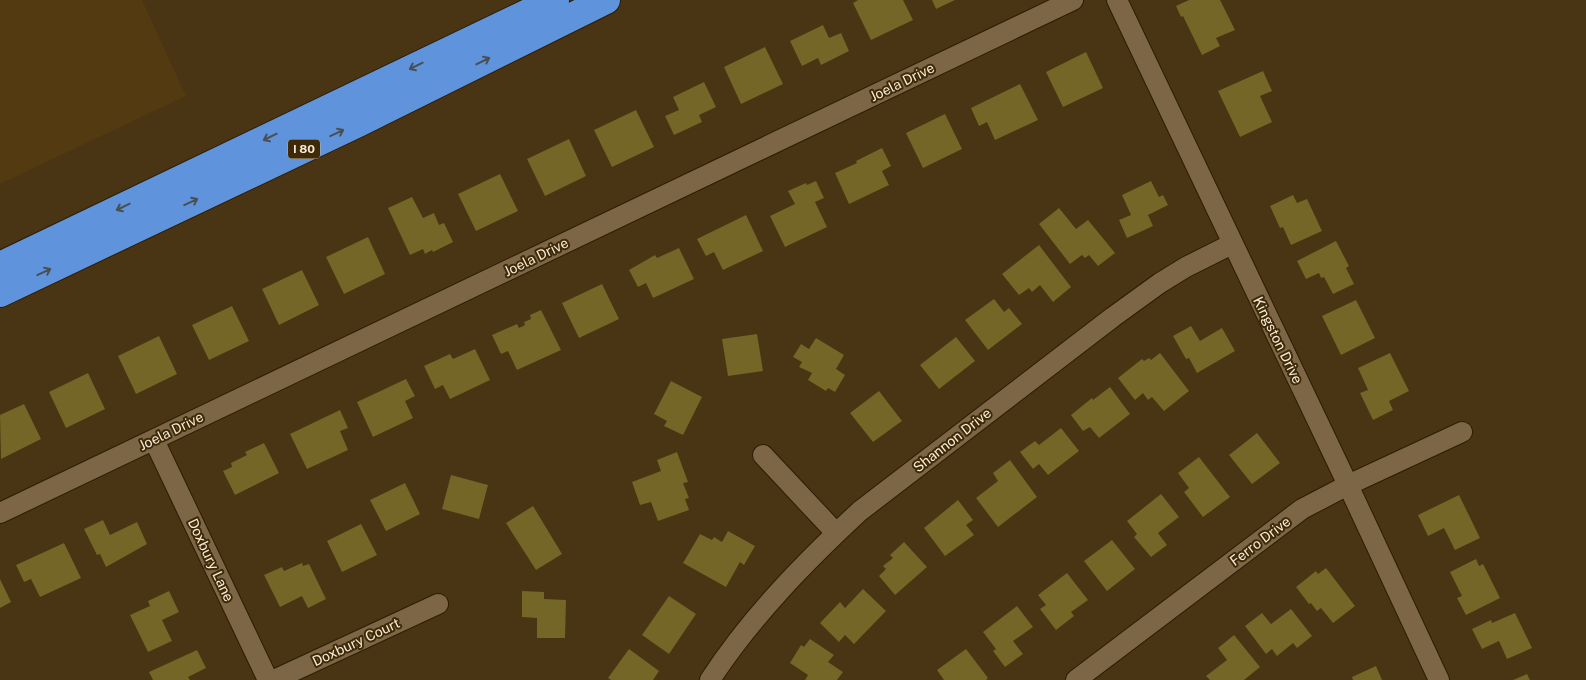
<svg xmlns="http://www.w3.org/2000/svg" width="1586" height="680" font-family="'Public Sans',sans-serif">
<style>
.built{fill:#533a10}
.building{fill:#736626}
.lines{fill:none;stroke-linecap:round;stroke-linejoin:round}
.street-casing{stroke:#2c1d04;stroke-width:22}
.highway-casing{stroke:#2c1d04;stroke-width:30}
.street{stroke:#7d6645;stroke-width:20}
.highway{stroke:#5f93dc;stroke-width:28}
.oneway{stroke:#4a4f52}
.labels{text-anchor:middle;stroke-width:4;stroke-linejoin:round;paint-order:stroke}
.shield{fill:#3e2a07;stroke:#c0b19a;stroke-width:1}
.shield-label{font-size:12px;font-weight:bold;fill:#f8ebd9}
.street-label{font-size:14px;fill:#f8ebd9;stroke:#3e2a07}
</style>
<rect width="100%" height="100%" fill="#493413"/>
<!-- built -->
<path class="built" d="M0,0H142L186,96L0,184Z"/>
<!-- building -->
<path class="building" d="M858,0H903L913,20L871,40L853,3Z
M932,0H955L936,9Z
M1189,0H1220L1235,30L1216,38L1220,46L1202,55L1183,16L1181,17L1176,6Z
M823,25L829,38L841,33L849,51L821,65L818,58L802,66L790,41Z
M765,47L783,84L741,104L724,67Z
M1086,52L1103,88L1063,107L1046,72Z
M1263,71L1272,91L1260,96L1272,122L1240,137L1218,91Z
M704,82L716,107L699,115L702,122L674,135L665,116L679,110L673,97Z
M1020,84L1038,120L995,140L987,122L979,126L971,108Z
M636,110L654,147L612,167L594,130Z
M945,114L962,149L923,168L906,133Z
M569,139L586,176L545,196L527,159Z
M882,148L891,166L882,171L889,185L849,204L835,173L857,163L856,161Z
M500,174L518,211L476,231L458,194Z
M816,181L824,198L815,202L827,227L785,247L770,216L795,204L788,191L806,183L807,185Z
M1151,181L1159,197L1163,195L1168,205L1148,215L1153,226L1127,238L1119,220L1131,215L1122,195Z
M1293,195L1297,203L1307,199L1322,231L1291,245L1283,227L1280,228L1270,206Z
M412,197L423,218L434,213L439,225L444,223L453,242L433,252L432,250L425,254L423,249L410,255L388,208Z
M1059,208L1076,229L1088,220L1115,253L1098,266L1089,255L1085,258L1082,255L1070,264L1039,224Z
M746,215L763,251L723,270L714,252L706,256L697,239Z
M368,237L385,274L344,294L326,257Z
M1336,241L1349,266L1346,268L1354,284L1333,294L1324,277L1321,278L1319,273L1306,279L1297,261Z
M1039,245L1071,287L1053,302L1040,285L1032,292L1029,288L1019,295L1002,274Z
M679,248L694,279L653,298L646,283L638,287L629,270L655,255L657,258Z
M302,270L319,305L279,325L262,289Z
M602,284L619,319L579,338L562,303Z
M994,299L1004,312L1009,308L1022,324L988,350L965,320Z
M1356,300L1375,338L1341,355L1322,316Z
M232,306L249,341L209,360L192,325Z
M541,310L561,350L517,370L508,351L501,354L492,335L517,324L519,328L525,325L524,322L531,319L530,315Z
M1191,326L1200,341L1222,328L1235,351L1197,373L1189,358L1186,359L1173,336Z
M757,334L763,371L728,376L722,339Z
M159,336L177,374L136,394L118,356Z
M956,337L975,361L939,389L920,365Z
M816,338L844,355L836,369L845,375L835,392L828,388L826,391L808,380L812,373L799,367L802,362L793,357L801,344L809,349Z
M475,349L490,380L450,399L443,385L435,389L424,366L450,354L453,359Z
M1160,353L1189,391L1164,411L1152,397L1148,400L1143,393L1135,400L1118,378L1142,359L1144,361L1149,358L1151,360Z
M1390,353L1409,391L1389,401L1393,410L1373,420L1360,393L1368,390L1358,368Z
M88,373L105,409L66,428L49,392Z
M406,379L415,396L405,401L413,418L373,437L357,402Z
M671,381L702,397L683,435L664,426L667,421L654,414Z
M1110,387L1130,414L1099,438L1090,427L1083,431L1071,415L1092,398L1093,400Z
M879,391L902,421L873,442L850,413Z
M24,404L41,439L1,459L0,415Z
M340,410L348,428L340,431L348,450L307,469L290,434Z
M1061,428L1079,451L1048,475L1039,464L1033,469L1020,452L1035,441L1039,445Z
M1257,433L1280,463L1252,484L1229,455Z
M264,443L279,473L235,495L223,471L232,467L231,463L247,455L245,452Z
M677,452L688,482L683,483L689,498L685,499L689,510L658,521L651,502L640,505L632,482L661,471L657,460Z
M1199,457L1230,497L1203,517L1184,492L1189,488L1178,473Z
M1010,460L1037,497L998,527L976,498L998,481L993,473Z
M451,475L488,485L479,519L442,509Z
M405,483L420,514L386,531L370,500Z
M1161,494L1179,517L1158,533L1167,545L1151,557L1134,537L1137,534L1127,521Z
M1459,495L1480,538L1455,550L1444,528L1428,536L1418,515Z
M958,500L973,520L966,525L974,535L945,556L924,528Z
M533,506L562,554L536,570L506,523Z
M103,520L110,535L137,522L147,544L106,567L100,554L97,555L84,529Z
M361,524L377,555L342,572L327,541Z
M728,531L755,546L744,565L740,562L726,587L683,563L700,534L712,540L714,537L722,542Z
M1112,540L1135,569L1107,591L1084,561Z
M904,542L927,567L895,595L879,576L886,569L883,566L893,558L890,555Z
M64,543L81,578L40,597L31,579L24,582L16,565Z
M1476,559L1479,566L1483,564L1500,598L1466,615L1457,598L1462,596L1450,572Z
M302,563L303,566L309,564L326,599L308,608L302,596L280,607L264,575L282,567L284,571Z
M1326,568L1355,606L1333,623L1321,608L1317,611L1311,603L1309,604L1296,587L1316,571L1318,574Z
M1067,573L1088,600L1071,612L1074,616L1056,630L1040,609L1046,605L1038,595Z
M0,579L11,602L0,608Z
M863,589L886,611L854,644L845,635L839,642L820,623L840,602L845,608Z
M169,591L179,612L162,620L172,641L148,652L130,615L150,606L148,601Z
M522,591L544,592V599L566,600L565,638H537V618L522,617Z
M669,596L696,614L669,654L642,635Z
M1017,606L1033,627L1013,641L1023,654L1005,667L993,651L996,649L983,632Z
M1291,609L1312,636L1297,648L1293,643L1277,656L1272,649L1266,654L1245,626L1262,613L1271,624Z
M1515,613L1532,648L1507,659L1499,641L1482,649L1472,629L1491,620L1492,623Z
M1234,635L1260,667L1244,680H1210L1206,676L1227,660L1218,648Z
M810,639L834,655L828,662L843,672L837,680H805L808,675L790,663L801,645L804,647Z
M629,649L659,671L653,680H611L608,678Z
M966,649L988,678L986,680H944L937,670Z
M197,650L206,668L188,677L190,680H153L149,672Z
M1376,666L1382,680H1353L1352,677Z
M1527,674L1530,680H1513Z"/>
<g class="lines">
<!-- street casing -->
<g class="street-casing">
<path id="street" d="M1117,0L1348,485L1439,680
M154,440L268,680
M763,455L836,533
M0,513L1073,0
M274,680L438,604
M710,680C751,617 805,562 860,511L1113,317L1160,283L1186,267L1232,244
M1076,680L1302,509L1348,485L1462,432"/>
</g>
<!-- highway casing -->
<g class="highway-casing">
<path id="highway" d="M0,266L555,0
M0,293L358,123L606,0"/>
</g>
<!-- street -->
<use href="#street" class="street"/>
<!-- highway -->
<use href="#highway" class="highway"/>
</g>
<!-- one-way arrows -->
<defs><path id="oneway-shaft" d="M-6 0H5M1.5-3L5.5 0L1.5 3" fill="none" stroke-width="1.6" stroke-linecap="round" stroke-linejoin="round" transform="scale(1.25)"/></defs>
<g class="oneway">
<use href="#oneway-shaft" transform="translate(483 61) rotate(-26)"/>
<use href="#oneway-shaft" transform="translate(416 66) rotate(154)"/>
<use href="#oneway-shaft" transform="translate(337 133) rotate(-25)"/>
<use href="#oneway-shaft" transform="translate(270 137) rotate(154)"/>
<use href="#oneway-shaft" transform="translate(191 202) rotate(-25)"/>
<use href="#oneway-shaft" transform="translate(123 207) rotate(154)"/>
<use href="#oneway-shaft" transform="translate(44 272) rotate(-25)"/>
</g>
<g class="labels">
<!-- shield labels -->
<rect class="shield" x="288" y="139.5" width="32" height="19" rx="4"/>
<g class="shield-label">
<text x="304" y="153">I 80</text>
</g>
<!-- street labels -->
<g class="street-label">
<text transform="translate(902 82) rotate(-26)" y="5">Joela Drive</text>
<text transform="translate(536 257) rotate(-26)" y="5">Joela Drive</text>
<text transform="translate(1278 340) rotate(64)" y="5">Kingston Drive</text>
<text transform="translate(171 431) rotate(-26)" y="5">Joela Drive</text>
<text transform="translate(952 440) rotate(-38)" y="5">Shannon Drive</text>
<text transform="translate(1260 541) rotate(-37)" y="5">Ferro Drive</text>
<text transform="translate(211 560) rotate(65)" y="5">Doxbury Lane</text>
<text transform="translate(356 642) rotate(-25)" y="5">Doxbury Court</text>
</g>
</g>
</svg>
